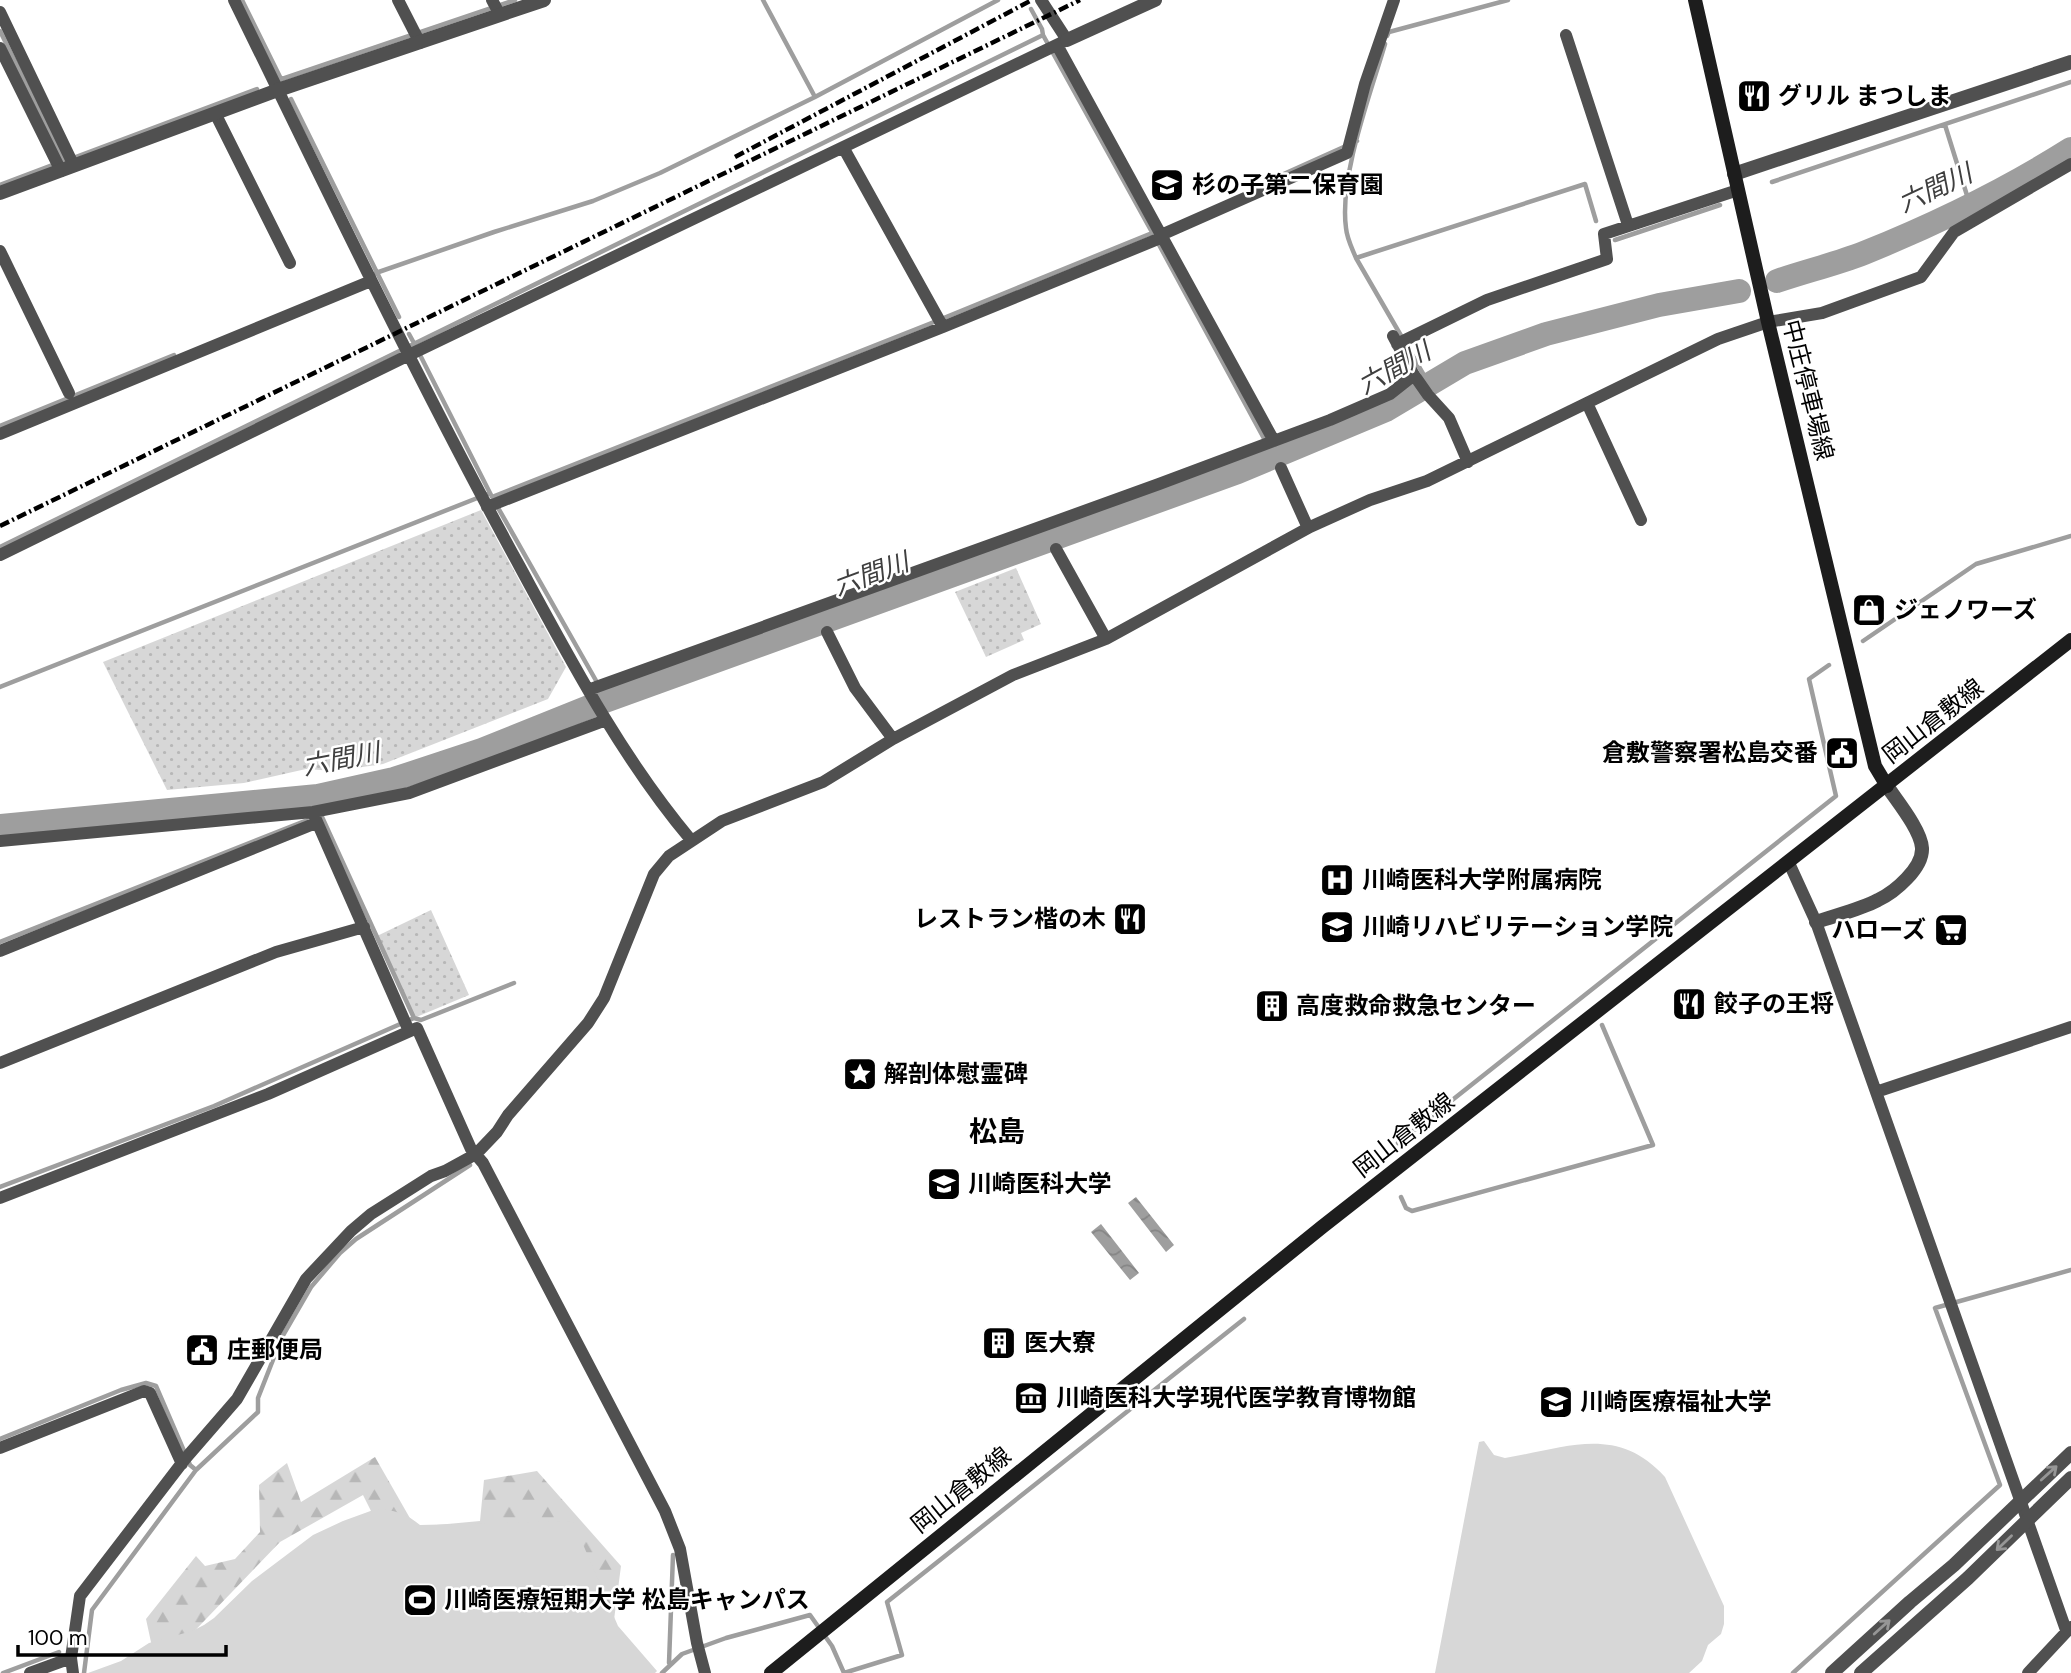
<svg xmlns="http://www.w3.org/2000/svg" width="2071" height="1673" font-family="'DM Sans','Noto Sans JP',sans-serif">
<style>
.forest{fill:url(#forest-firs)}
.park{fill:url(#park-dots)}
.pitch{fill:#d7d7d7}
.water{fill:url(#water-waves)}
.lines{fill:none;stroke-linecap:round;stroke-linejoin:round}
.stream{stroke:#9e9e9e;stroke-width:4.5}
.river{stroke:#9e9e9e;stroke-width:24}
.minor{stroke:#505050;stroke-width:12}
.tertiary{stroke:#505050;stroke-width:14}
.secondary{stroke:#1d1d1d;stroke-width:14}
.rail{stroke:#000;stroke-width:4.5;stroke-dasharray:10 3.5 2 3.5;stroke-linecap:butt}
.oneway{stroke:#969696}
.labels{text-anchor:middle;stroke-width:5;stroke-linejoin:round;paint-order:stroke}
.poi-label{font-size:24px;font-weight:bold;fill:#000;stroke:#fff;text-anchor:start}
.street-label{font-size:24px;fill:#000;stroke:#fff}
.water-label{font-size:26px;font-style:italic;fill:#3f3f3f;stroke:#fff}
.quarter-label{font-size:28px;font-weight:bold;fill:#000;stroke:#fff}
</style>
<defs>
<pattern id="forest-firs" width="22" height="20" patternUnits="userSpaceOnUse" patternTransform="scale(1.75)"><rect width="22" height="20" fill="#d7d7d7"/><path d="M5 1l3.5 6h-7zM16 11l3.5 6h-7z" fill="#b7b7b7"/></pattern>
<pattern id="park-dots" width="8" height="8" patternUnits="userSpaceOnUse" patternTransform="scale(1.75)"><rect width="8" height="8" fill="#d7d7d7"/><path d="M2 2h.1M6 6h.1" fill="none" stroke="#b7b7b7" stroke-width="1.8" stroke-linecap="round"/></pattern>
<pattern id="water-waves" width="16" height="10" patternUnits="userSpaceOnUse" patternTransform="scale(1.75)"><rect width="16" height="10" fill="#9e9e9e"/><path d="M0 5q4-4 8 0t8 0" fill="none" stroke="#868686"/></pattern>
</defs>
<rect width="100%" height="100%" fill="#fff"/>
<!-- forest -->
<path class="forest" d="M375,1457L415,1527L480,1521L484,1480L537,1471L621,1566L608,1666L391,1551L363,1495L280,1542L157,1670L146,1619L196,1556L205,1566L235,1559L260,1532L259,1485L287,1463L301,1502Z"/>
<!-- park -->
<path class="park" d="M481,510L566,667L548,699L383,764L335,771L306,769L244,783L167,790L103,662Z
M1016,568L1041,624L1021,633L1024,640L986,657L955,592Z
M431,910L469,995L414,1018L377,936Z"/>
<!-- pitch -->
<path class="pitch" d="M1484,1441L1494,1455L1505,1458C1567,1448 1617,1424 1665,1477L1724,1606V1624L1721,1634L1708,1645L1702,1661L1689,1673H1435L1479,1442Z
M376,1509C393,1509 407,1514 420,1525L573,1521L618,1626L657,1671L655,1673H88L121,1661L149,1643L192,1631L204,1625L214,1618L252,1581L313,1535L343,1521Z"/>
<!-- water -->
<path class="water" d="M1136,1197L1174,1245L1166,1252L1128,1203Z
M1101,1224L1139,1273L1130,1280L1091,1232Z"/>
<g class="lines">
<!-- stream -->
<path class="stream" d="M242,0L282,81
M763,0L815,97
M0,31L64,161
M1043,35L1153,234
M1387,36L1389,32L1508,0
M1385,44C1370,95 1339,177 1346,228C1347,239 1352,248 1356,258L1429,384
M279,80L515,0
M291,99L399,317
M1945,125L1970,205
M73,158L257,89
M1772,182L2071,82
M0,185L55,164
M1255,187L1357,141
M1615,240L1720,205
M1157,241L1274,457
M1356,258L1585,184L1596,221
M370,275L494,232L593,201L660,173L815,97L998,0
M409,334L415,345
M419,353L491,495
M0,426L174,355
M492,497L929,324L1157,231
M497,506L607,700
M0,547L1043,35L1042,29L1031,9
M1863,641L1976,564L2071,536
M0,687L490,493
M316,796L317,806L414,1018L421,1020L514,983
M0,942L315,817
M1398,1143L1836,796L1809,679L1829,665
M0,1187L214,1106L414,1018
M1401,1197L1406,1208L1412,1211L1653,1145L1602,1025
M0,1439L121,1390L146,1383L156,1386L190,1465L196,1470
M669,1663L673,1555
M3,1673L59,1652
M84,1673L92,1610L196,1470L258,1412V1398L282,1337L311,1287L340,1253L356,1239L470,1165
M662,1673L682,1654L726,1638L810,1615L832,1646L844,1673
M844,1673L902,1655L887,1602L1244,1319
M1793,1673L2000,1485L1935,1308L2071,1270"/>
<!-- river -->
<path class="river" d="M1777,281C1806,271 1836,264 1864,253C1936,224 2006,190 2071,149
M0,826L318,796L394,779L482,750L594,705L1238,472L1386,410L1465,363L1546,334L1659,305L1739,291"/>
<!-- minor -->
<path class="minor" d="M234,0C327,190 418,381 520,567C571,661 622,758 691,840
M398,0L420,43
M492,0L500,15
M0,12L74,166
M1566,35L1628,225
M1057,45L1274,441
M0,48L61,171
M215,113L290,263
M843,147L943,327
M1161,235L1347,153L1365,84L1394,0
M0,251L69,393
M1393,336L1414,375L1428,395L1449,418L1468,462
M1397,344L1487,300L1607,259L1604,234L1738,190
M1587,403L1641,520
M0,434L371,281
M1281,468L1308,528
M487,507L943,327L1163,237
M1056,549L1106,639
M0,555L409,355L1067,40L1041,0
M827,632L855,688L893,739
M588,690L1159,484L1330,420L1390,394L1414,375
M314,815L409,1031
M0,841L313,812L409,793L606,720
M1789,863L1816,922L2066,1630
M0,951L316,823
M0,1063L276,952L364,927
M1876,1092L2071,1027
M0,1198L268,1094L417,1028L471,1149L483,1163L665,1511L680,1549L697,1643L705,1673
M0,1448L144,1391L150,1393L182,1464
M30,1673L71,1658
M73,1673L71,1658L80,1596L185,1459L237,1399L306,1279L351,1231L371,1214L431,1176L445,1171L476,1154L497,1132L508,1115L588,1023L604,998L654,874L669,856L722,821L823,782L893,739L1013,675L1106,639L1310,527L1370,500L1427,481L1718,339L1768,322L1822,313L1921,277L1954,232L2071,164
M2028,1673L2071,1627"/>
<!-- tertiary -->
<path class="tertiary" d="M1067,40L1155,0
M1734,174L2071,62
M0,193L278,90L544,0
M1816,922C1836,915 1859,910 1878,900C1895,892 1923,868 1922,848C1921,830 1897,801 1887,786
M1832,1673L1910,1602L1954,1565L2071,1453
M1861,1673L1968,1578L2071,1478"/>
<!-- secondary -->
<path class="secondary" d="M1695,0L1768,322L1875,766L1887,786
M771,1673L1322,1227L2071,640"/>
<!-- rail -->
<path class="rail" d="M735,157L1032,0
M0,526L1080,0"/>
</g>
<!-- one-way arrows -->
<defs><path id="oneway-shaft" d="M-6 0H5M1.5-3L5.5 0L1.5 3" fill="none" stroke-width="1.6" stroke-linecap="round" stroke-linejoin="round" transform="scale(1.75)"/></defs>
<g class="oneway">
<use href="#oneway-shaft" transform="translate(2049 1473) rotate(-42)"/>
<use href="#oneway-shaft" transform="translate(2004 1543) rotate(136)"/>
<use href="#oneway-shaft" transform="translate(1882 1627) rotate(-42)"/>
</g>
<!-- icons -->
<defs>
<g id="restaurant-square" transform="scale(1.75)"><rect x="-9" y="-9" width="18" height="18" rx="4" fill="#000" stroke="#fff"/><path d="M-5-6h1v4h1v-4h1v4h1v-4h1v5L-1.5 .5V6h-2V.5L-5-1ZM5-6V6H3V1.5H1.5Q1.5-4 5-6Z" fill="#fff"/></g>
<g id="school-square" transform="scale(1.75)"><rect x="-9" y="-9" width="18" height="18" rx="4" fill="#000" stroke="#fff"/><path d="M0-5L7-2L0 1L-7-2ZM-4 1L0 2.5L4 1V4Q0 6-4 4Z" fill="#fff"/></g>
<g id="shop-square" transform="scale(1.75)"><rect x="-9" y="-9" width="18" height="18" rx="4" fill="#000" stroke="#fff"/><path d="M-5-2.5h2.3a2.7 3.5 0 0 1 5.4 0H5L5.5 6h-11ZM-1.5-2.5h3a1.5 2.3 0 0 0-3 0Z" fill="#fff"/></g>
<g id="civic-square" transform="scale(1.75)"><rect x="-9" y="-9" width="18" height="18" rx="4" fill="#000" stroke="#fff"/><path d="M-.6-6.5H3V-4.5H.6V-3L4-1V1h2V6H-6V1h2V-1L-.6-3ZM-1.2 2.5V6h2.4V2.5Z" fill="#fff"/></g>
<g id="hospital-square" transform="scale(1.75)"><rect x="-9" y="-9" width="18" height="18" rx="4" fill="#000" stroke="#fff"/><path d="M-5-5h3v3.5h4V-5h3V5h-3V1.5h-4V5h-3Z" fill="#fff"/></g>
<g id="university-square" transform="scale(1.75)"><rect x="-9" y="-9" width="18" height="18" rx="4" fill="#000" stroke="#fff"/><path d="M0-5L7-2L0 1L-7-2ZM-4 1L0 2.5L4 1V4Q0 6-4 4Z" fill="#fff"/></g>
<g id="supermarket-square" transform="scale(1.75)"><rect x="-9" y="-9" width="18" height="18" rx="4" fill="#000" stroke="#fff"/><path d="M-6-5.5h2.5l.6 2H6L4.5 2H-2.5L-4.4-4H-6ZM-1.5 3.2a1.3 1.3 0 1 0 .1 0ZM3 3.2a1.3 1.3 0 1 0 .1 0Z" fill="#fff"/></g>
<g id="building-square" transform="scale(1.75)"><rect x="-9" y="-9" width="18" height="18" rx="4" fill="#000" stroke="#fff"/><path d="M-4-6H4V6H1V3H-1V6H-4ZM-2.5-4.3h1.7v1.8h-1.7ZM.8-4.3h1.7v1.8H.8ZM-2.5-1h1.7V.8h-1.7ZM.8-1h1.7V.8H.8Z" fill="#fff"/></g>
<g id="sight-square" transform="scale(1.75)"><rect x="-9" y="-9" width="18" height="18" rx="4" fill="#000" stroke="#fff"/><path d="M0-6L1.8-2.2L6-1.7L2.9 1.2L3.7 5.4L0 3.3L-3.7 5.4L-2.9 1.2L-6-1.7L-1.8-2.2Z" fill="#fff"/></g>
<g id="museum-square" transform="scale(1.75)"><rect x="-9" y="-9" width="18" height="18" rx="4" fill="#000" stroke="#fff"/><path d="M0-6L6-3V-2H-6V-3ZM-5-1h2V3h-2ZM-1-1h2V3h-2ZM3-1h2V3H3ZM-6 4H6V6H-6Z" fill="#fff"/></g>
<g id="stadium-square" transform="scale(1.75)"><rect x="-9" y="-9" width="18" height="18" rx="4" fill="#000" stroke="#fff"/><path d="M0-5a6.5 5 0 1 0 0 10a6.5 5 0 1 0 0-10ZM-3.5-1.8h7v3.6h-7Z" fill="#fff"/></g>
</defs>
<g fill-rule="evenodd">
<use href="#restaurant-square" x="1754" y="96"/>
<use href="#school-square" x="1167" y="185"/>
<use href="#shop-square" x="1869" y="610"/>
<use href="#civic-square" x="1842" y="753"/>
<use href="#hospital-square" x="1337" y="880"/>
<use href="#restaurant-square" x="1130" y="919"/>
<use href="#university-square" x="1337" y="927"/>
<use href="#supermarket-square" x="1951" y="930"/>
<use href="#restaurant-square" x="1689" y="1004"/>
<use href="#building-square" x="1272" y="1006"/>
<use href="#sight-square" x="860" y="1074"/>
<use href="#university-square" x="944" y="1184"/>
<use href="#building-square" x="999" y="1343"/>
<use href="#civic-square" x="202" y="1350"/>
<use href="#museum-square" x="1031" y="1398"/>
<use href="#university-square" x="1556" y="1402"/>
<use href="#stadium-square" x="420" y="1600"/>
</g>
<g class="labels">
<!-- poi labels -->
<g class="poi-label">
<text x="1778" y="104">グリル まつしま</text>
<text x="1192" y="193">杉の子第二保育園</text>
<text x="1894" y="618">ジェノワーズ</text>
<text x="1818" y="761" text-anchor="end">倉敷警察署松島交番</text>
<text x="1362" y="888">川崎医科大学附属病院</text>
<text x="1106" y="927" text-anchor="end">レストラン楷の木</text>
<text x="1362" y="935">川崎リハビリテーション学院</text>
<text x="1926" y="938" text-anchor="end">ハローズ</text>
<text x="1714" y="1012">餃子の王将</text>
<text x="1296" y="1014">高度救命救急センター</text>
<text x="884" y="1082">解剖体慰霊碑</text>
<text x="968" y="1192">川崎医科大学</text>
<text x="1024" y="1351">医大寮</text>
<text x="227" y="1358">庄郵便局</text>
<text x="1056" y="1406">川崎医科大学現代医学教育博物館</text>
<text x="1580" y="1410">川崎医療福祉大学</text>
<text x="444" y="1608">川崎医療短期大学 松島キャンパス</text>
</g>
<!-- street labels -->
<g class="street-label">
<text transform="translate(1808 390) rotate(76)" y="8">中庄停車場線</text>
<text transform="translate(1933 721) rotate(-38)" y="8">岡山倉敷線</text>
<text transform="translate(1404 1135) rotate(-38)" y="8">岡山倉敷線</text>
<text transform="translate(961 1490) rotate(-39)" y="8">岡山倉敷線</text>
</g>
<!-- water labels -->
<g class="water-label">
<text transform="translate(1935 188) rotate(-25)" y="9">六間川</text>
<text transform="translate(1394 368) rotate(-29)" y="9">六間川</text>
<text transform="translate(871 574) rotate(-20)" y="9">六間川</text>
<text transform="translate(341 759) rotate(-11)" y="9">六間川</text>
</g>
<!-- quarter labels -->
<g class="quarter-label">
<text x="997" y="1141">松島</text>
</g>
</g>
<!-- scale -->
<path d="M18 1645v10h208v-10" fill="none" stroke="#000000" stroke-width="3.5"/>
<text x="28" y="1645" font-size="21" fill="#000000" stroke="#ffffff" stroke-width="5" paint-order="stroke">100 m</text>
</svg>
